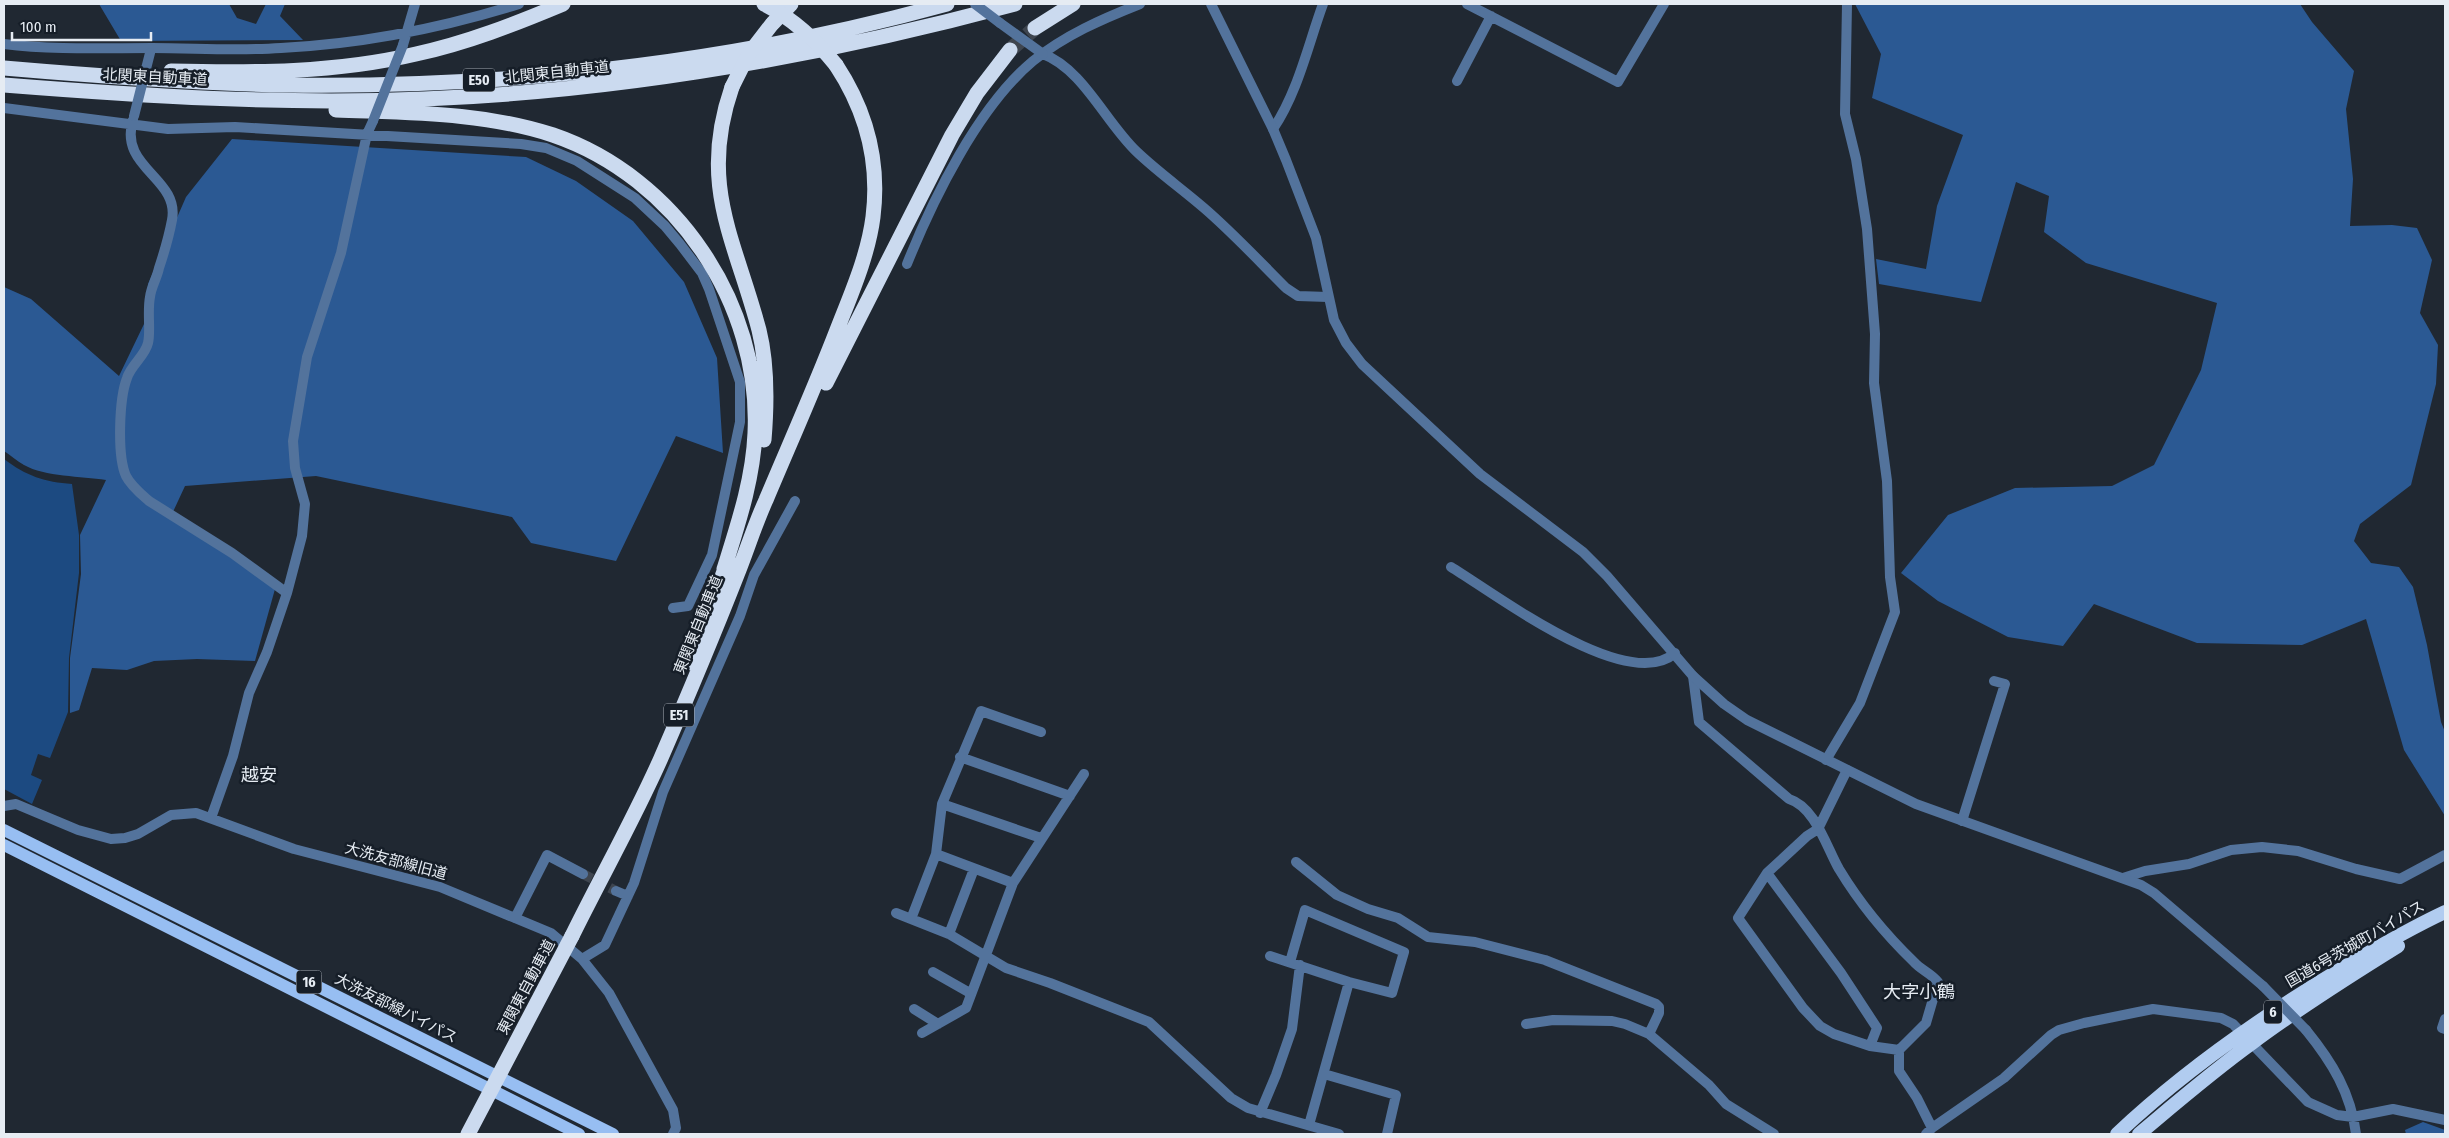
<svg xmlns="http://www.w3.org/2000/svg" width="2449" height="1138" font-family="'Fira Sans Condensed','Noto Sans JP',sans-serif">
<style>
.green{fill:#1c4a81}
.forest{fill:#2b5993}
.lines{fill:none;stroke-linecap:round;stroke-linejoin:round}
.minor-tunnel{stroke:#3e454f;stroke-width:10;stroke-dasharray:10 5;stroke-linecap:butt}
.motorway-tunnel{stroke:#3e454f;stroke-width:15;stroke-dasharray:15 8;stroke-linecap:butt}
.minor{stroke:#53739c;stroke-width:10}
.tertiary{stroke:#53739c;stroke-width:10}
.primary{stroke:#97bef2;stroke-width:12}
.trunk{stroke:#b1ccf0;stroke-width:14}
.motorway{stroke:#cbdaef;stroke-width:15}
.minor-bridge{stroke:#53739c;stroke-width:10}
.tertiary-bridge{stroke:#53739c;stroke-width:10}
.motorway-bridge{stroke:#cbdaef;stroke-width:15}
.labels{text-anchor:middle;stroke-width:5;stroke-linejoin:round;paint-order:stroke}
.shield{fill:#161e28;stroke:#a8aeb6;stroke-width:1}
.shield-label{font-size:14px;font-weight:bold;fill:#e6ecf3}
.street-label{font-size:15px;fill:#e6ecf3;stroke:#161e28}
.quarter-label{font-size:18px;fill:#e6ecf3;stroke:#161e28}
</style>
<rect width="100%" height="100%" fill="#202832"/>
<!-- green -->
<path class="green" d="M4,459C26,476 45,482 72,484L79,535V573L69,658L68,712L50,758L38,754L31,775L42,780L32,804L4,789Z"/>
<!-- forest -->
<path class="forest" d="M99,4H229L237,18L256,24L266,4H285L280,16L303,40L121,41Z
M1855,4H2300L2312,22L2354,71L2346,109L2353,179L2350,226L2392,225L2417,228L2432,260L2420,313L2438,345L2436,384L2411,485L2360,524L2354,541L2371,563L2399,567L2413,587L2427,645L2441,722L2445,732V816L2404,750L2366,619L2302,645L2197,643L2094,604L2063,646L2008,637L1938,601L1901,573L1948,515L2015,488L2112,486L2154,465L2201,370L2217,303L2086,263L2044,232L2049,196L2016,182L1981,302L1879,284L1876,259L1926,269L1937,206L1963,135L1872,98L1881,54Z
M232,139L526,157L576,181L633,221L684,282L717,358L723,453L676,436L616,561L531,543L512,517L316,476L185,486L172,514L275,589L255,661L197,659L154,661L127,670L92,668L79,710L70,713V658L81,574L80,535L106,480C81,476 45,477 24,465C17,461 10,455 4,451V287L31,299L119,376L144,324L148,284L186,197Z
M2423,1122L2445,1130V1134H2406L2405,1130Z"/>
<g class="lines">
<!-- minor-tunnel -->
<path class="minor-tunnel" d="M583,874L616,891"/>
<!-- motorway-tunnel -->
<path class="motorway-tunnel" d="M1010,50L1035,28"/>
<!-- minor -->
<path class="minor" d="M1467,4L1618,82L1664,4
M4,44C52,50 103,48 152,48C195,48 238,51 281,48C361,44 442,28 519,4
M403,45L415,4
M1043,54C1083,69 1106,123 1137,152C1158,172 1182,189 1204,208C1233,233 1259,261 1286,288L1298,296L1328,297
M1457,81L1491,16
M4,108L168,129L235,127L521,144L546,148L577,161L635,198L665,226L680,244L702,273L709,289L740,382V422L712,555L688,606L673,608
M133,120C118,168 180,178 172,220C169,236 164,253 159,268C157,278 151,287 150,297C147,312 151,331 148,343C145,356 131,365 127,378C119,399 117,456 126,476C131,486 141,494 149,501L232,553L287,593
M1273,129C1298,92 1308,45 1323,4
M907,264C933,199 978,107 1033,61C1065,35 1102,19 1140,4
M1451,567C1494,593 1628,695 1675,653
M1693,676L1699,722L1789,799C1815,807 1826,846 1839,869C1859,902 1886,935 1914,962C1921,970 1931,973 1938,982L1926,1023L1899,1050V1071L1917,1098L1932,1128
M960,757L1070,796
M1826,760L1860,703L1895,612L1890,577L1887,481L1874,383L1875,334L1867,229L1856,159L1845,114L1847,4
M1847,770L1818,829L1807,836L1767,873L1738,918L1803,1008L1820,1026L1834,1034L1870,1046L1899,1050
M942,804L1041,838
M4,806L16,804L78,830L111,839L125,838L138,834L171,815L196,813L294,849L440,887L551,933L582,959L609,993L673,1110L676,1128L673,1134
M211,818L233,756L249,693L267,652L287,593L302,536L305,504L295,468L293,441L307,357L341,253L367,134L373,121
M1962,821L2005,684L1994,681
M936,854L1013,883
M1296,862L1337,895L1368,909L1398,918L1428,937L1475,942L1545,960L1656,1004L1659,1007V1013L1649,1034
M1767,873L1841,973L1877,1028L1870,1046
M2123,878L2145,871L2189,864L2231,850L2262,847L2298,851L2356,869L2400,879L2445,855
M616,891L628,896
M896,913L949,934L1006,968L1050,983L1149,1022L1231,1098L1248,1108L1339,1134
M515,918L547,855L583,874
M911,919L936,854L942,804L981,711L1041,732
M949,934L974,869
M1270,956L1349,982L1392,993L1404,952L1305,910L1290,962
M582,959L605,945L634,883L663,792L740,616L754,575L795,501
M933,972L970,993
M914,1009L938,1024
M2445,1019L2442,1028L2445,1029
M1526,1024L1553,1020L1612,1021L1625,1024L1649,1034L1709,1085L1726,1104L1774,1134
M2306,1030C2332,1062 2351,1093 2356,1134
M922,1033L966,1008L1013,883L1084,774
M1324,1074L1396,1095L1387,1134
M1260,1113L1276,1075L1292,1029L1300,965
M1309,1125L1349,982
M1926,1134L1932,1128L2004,1078L2051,1035L2059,1030L2084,1023L2153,1009L2221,1018L2233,1024L2308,1102L2337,1115L2353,1117L2393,1109L2445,1120"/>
<!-- tertiary -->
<path class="tertiary" d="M1211,4L1273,129L1286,160L1316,238L1334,320L1346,343L1362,364L1480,474L1583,552L1607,576L1693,676L1724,704L1747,720L1916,804L2141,885L2154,893L2263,986
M1000,23L1043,54"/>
<!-- primary -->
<path class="primary" d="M4,830L613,1134
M4,845L579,1134"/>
<!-- trunk -->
<path class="trunk" d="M2117,1134C2186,1069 2264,1015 2346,966C2378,947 2411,928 2445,912
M2139,1134C2176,1103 2213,1071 2252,1043C2299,1008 2348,977 2398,946"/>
<!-- motorway -->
<path class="motorway" d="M773,23L791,4
M1035,28L1073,4
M4,68C97,76 191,83 285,85C508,88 733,63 947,4
M171,71C252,73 336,73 416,54C467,43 515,24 563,4
M4,85C143,96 284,105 424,99C624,91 822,56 1015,4
M732,87C698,185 735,239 759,330C768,366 767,404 764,440
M336,110C409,113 483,112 553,135C676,177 761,304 755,433C753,480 738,524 724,569
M826,383L952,135L977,93L1010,50
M691,663L728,560
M572,936C601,877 634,819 661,758C687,698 713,636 737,575C747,550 755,524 766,500C790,443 815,387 837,330C851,294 868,256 873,217C880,161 867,112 836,65"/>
<!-- minor-bridge -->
<path class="minor-bridge" d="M134,116L150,53
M373,121L403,45"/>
<!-- tertiary-bridge -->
<path class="tertiary-bridge" d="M975,4L1000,23
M2263,986L2306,1030"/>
<!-- motorway-bridge -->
<path class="motorway-bridge" d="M764,4C792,18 816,40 836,65
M732,87L748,55L772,24
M468,1134L572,936"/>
</g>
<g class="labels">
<!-- shield labels -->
<g class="shield">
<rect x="463" y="68.5" width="32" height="23" rx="4"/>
<rect x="664" y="703.5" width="30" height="23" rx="4"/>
<rect x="296.5" y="970.5" width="25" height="23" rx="4"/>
<rect x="2264" y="1000.5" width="18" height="23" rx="4"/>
</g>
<g class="shield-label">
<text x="479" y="85">E50</text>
<text x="679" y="720">E51</text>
<text x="309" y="987">16</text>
<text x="2273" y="1017">6</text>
</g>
<!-- street labels -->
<g class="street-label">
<text transform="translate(557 72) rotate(-6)" y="5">北関東自動車道</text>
<text transform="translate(155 77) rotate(3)" y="5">北関東自動車道</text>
<text transform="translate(698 625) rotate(-68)" y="5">東関東自動車道</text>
<text transform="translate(396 861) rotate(15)" y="5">大洗友部線旧道</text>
<text transform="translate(2355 944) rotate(-30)" y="5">国道6号茨城町バイパス</text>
<text transform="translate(526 987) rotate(-62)" y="5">東関東自動車道</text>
<text transform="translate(396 1008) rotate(27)" y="5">大洗友部線バイパス</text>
</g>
<!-- quarter labels -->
<g class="quarter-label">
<text x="259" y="781">越安</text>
<text x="1919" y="998">大字小鶴</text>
</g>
</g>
<!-- border -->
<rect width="2449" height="1138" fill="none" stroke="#e6ecf3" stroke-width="10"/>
<!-- scale -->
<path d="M12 32v8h139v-8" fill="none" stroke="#e6ecf3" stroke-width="2.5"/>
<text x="20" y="32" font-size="15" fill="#e6ecf3" stroke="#161e28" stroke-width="4" paint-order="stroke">100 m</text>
</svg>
